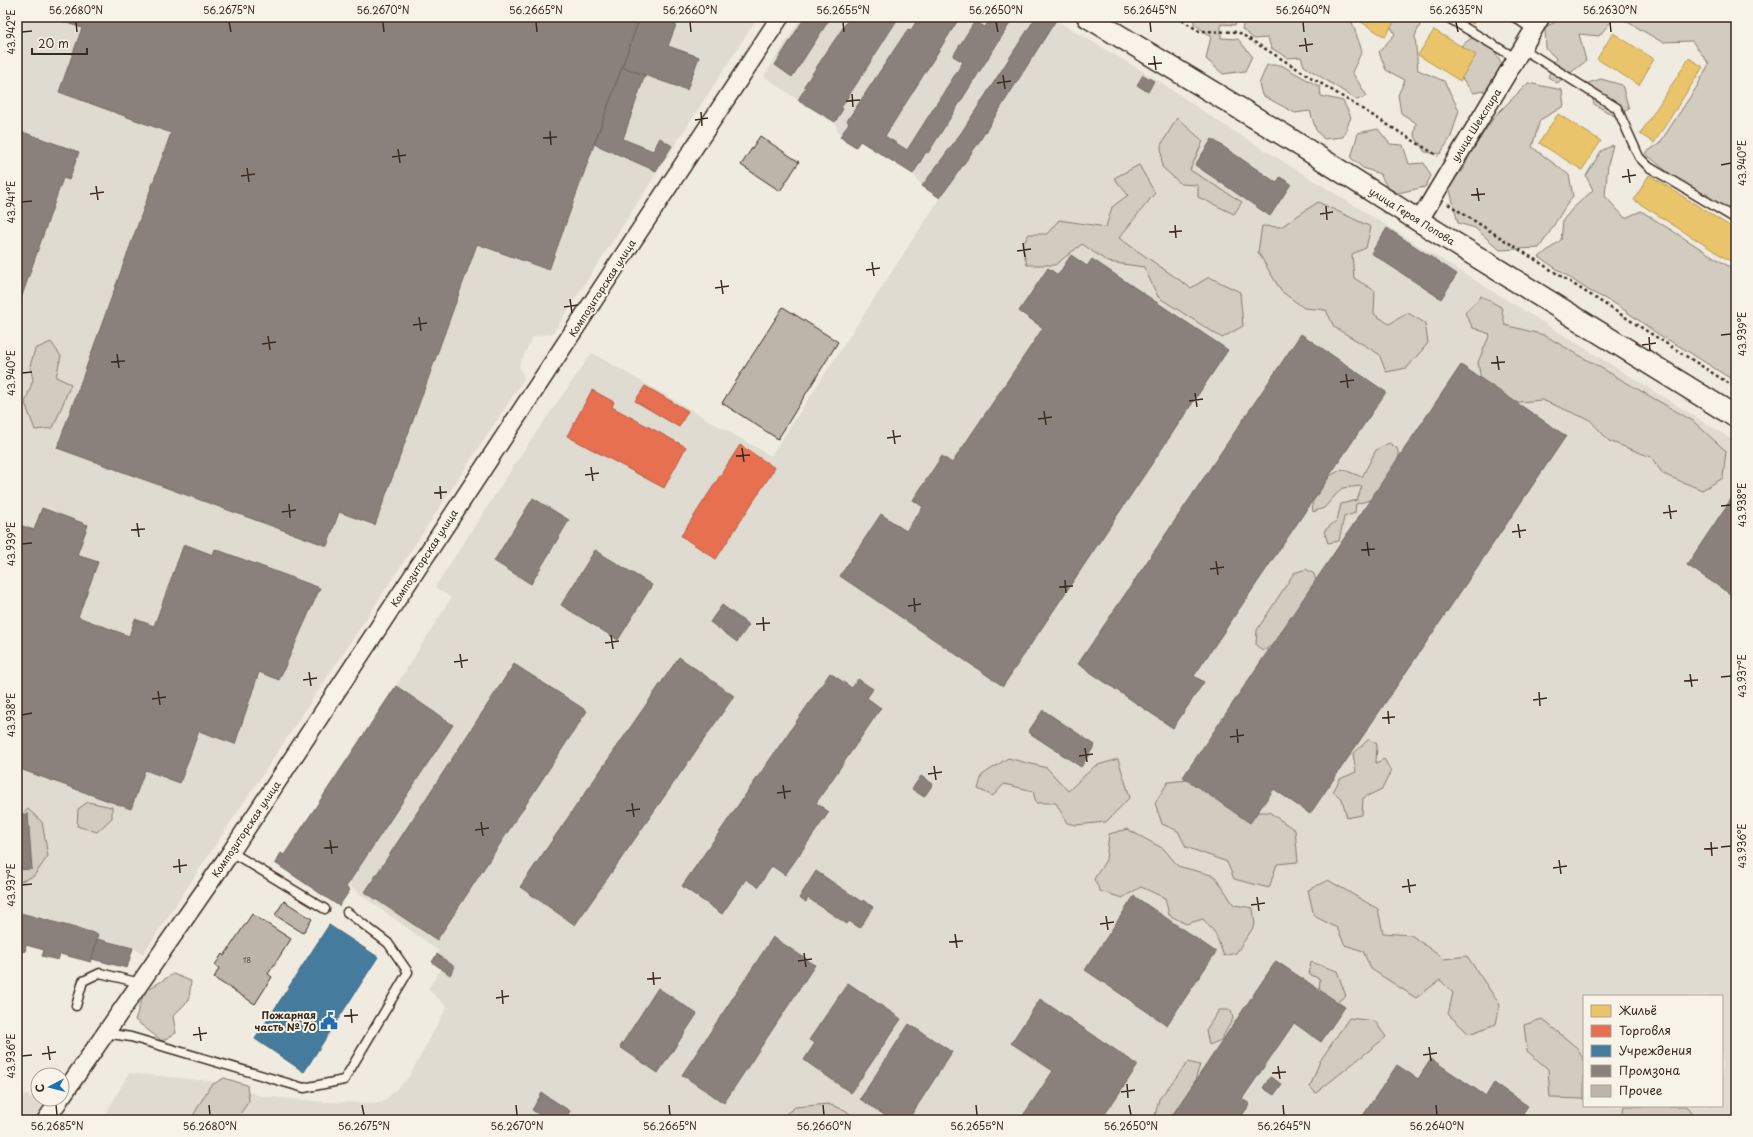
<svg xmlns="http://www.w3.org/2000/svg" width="1753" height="1137" font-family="'Playpen Sans',sans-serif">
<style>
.built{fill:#e0dbd0;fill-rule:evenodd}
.green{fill:#d1cbc0;stroke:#867a6f}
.homes{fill:#e9c46a;stroke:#b59653}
.shops{fill:#e76f51;stroke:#b35a42}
.public{fill:#457b9d;stroke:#426377}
.industry{fill:#8a817c;stroke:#726760}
.building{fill:#bdb5aa;stroke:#3b2a1e}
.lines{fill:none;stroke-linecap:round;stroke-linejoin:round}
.service-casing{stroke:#3b2a1e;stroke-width:11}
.minor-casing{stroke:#3b2a1e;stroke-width:20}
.tertiary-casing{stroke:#3b2a1e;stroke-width:24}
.path{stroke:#3b2a1e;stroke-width:2.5;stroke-dasharray:3 3;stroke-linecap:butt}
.service{stroke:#f7f3e8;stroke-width:8}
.minor{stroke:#f7f3e8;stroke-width:17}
.tertiary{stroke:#f7f3e8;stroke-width:21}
.ticks{fill:none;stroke:#3b2a1e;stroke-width:1.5}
.labels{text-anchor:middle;stroke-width:4;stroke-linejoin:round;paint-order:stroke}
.number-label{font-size:8px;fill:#5c4d41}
.street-label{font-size:10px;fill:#3b2a1e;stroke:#f7f3e8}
.poi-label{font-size:10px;font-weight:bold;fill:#3b2a1e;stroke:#f7f3e8;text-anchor:end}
.neatline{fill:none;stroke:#3b2a1e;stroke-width:1.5}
.ticks-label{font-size:10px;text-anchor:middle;fill:#3b2a1e}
</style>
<rect width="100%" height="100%" fill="#efebe0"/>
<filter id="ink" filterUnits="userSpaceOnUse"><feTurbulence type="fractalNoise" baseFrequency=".025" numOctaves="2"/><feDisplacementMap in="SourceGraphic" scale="8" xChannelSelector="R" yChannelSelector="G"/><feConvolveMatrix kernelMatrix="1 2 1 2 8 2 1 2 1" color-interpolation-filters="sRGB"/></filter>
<g filter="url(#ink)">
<!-- built -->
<path class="built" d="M17,17H758L553,333L533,337L519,365L524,379L370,613L143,954L133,948L97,939L98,933L17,912Z
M802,17H1058L1057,21L1156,79L1213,118L1736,442V1120H102L129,1073L230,1083L259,1096L326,1102L382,1103L409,1077L447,1007L428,989L441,969L432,962L439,951L348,885L346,887L350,890L339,906L275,863L281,853L284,855L396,686L451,598L435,587L528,444L592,353L771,456L940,198L922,186L913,174L860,141L856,147L840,137L835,122L798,100L764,76ZM1584,996H1722V1106H1584Z
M17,1091L48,1104L37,1120H17Z"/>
<!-- green -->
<path class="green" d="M1194,17H1239L1235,25L1221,24V38L1238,39L1252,56L1245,71L1223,74L1206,59L1211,36L1194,24Z
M1245,17H1336L1340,20L1352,22L1362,51L1352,72L1367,96L1357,100L1304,66L1301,57L1288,58L1271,48L1268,38L1254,39L1242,29Z
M1383,17L1423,18L1415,36L1418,70L1444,81L1459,110L1451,137L1440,154L1425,152L1414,135L1416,123L1401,113L1398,95L1405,80L1386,70L1379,52L1395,34L1386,19Z
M1566,17H1615L1599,36L1579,34L1586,61L1557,83L1548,77L1556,58L1546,49L1545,27Z
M1619,17H1736V224L1716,213L1707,194L1690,191L1645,153L1659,144L1696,88L1709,64L1692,41L1662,42Z
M1473,37L1489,41L1502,64L1492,90L1473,93L1456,70L1458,48Z
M1267,65H1281L1320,87L1321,96L1343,101L1351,117L1343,137L1324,139L1316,130L1310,111L1295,113L1262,95L1259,84Z
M1601,79L1622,85L1629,109L1614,116L1594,104L1588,83Z
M1528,83L1562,90L1564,106L1540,120L1532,147L1569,175L1573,196C1560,212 1552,231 1539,248L1500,250L1475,228L1458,223L1449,186L1463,169L1470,154L1494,117Z
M1177,118L1203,141L1190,170L1242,202L1234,214L1198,197V185L1181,184L1162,167L1161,145Z
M1378,129L1390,144L1403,145L1409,164L1424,163L1431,176L1425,187L1398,193L1387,187L1380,174L1363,168L1351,158L1358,133Z
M1613,145L1608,164L1605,196L1625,218L1641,211L1736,271V382L1684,349L1658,334L1617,305L1588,290L1539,257L1561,240L1563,220L1572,209L1593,190L1586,176L1601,151Z
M1139,165L1155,193L1119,238L1191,288L1209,277L1240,292L1243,326L1222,338L1158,297L1144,267L1108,262L1082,244L1055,265H1027L1022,246L1029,234H1047L1059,220L1106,227L1112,207L1128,195L1114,178Z
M1318,202L1371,227L1366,248L1352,254L1354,278L1375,291L1374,314L1389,324L1408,313L1425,323L1428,343L1407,368L1386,372L1379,354L1334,327L1326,310L1304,308L1281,291L1258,252L1262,226L1281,227Z
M1481,296L1501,307L1505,325L1544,335L1693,421L1726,451L1723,478L1702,490L1663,474L1651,457L1609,441L1590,420L1542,400L1508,403L1482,387L1478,362L1490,334L1473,328L1465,313Z
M51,342L61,356L56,377L71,384L53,428L35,430L25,403L33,380L30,366L35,349Z
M1389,443L1397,448L1401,464L1377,498L1356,504L1355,513L1344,517L1339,541L1328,543L1324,531L1337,520L1341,504L1357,500L1362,486L1342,488L1324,508L1313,512L1312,503L1330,476L1342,469L1362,477L1376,450Z
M1306,569L1314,574L1317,586L1279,641L1263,651L1256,645L1257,630L1294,573Z
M1369,739L1377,744L1376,763L1384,759L1391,771L1382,789L1363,798L1362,815L1347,818L1342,799L1333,792L1340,779L1356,772L1353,754Z
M1008,758L1047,768L1068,791L1095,766L1118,759L1130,797L1106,822L1076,825L1067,823L1056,803H1036L1033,791L1004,784L993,796L978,789L982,775Z
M1208,778L1243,812H1269L1295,830L1298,862L1277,864L1269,888L1234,879L1227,862L1186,847L1178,831L1162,824L1155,803L1168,782Z
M88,802L112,807V818L97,832L77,826L78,809Z
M28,809L42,822L48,856L34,876L17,883V819Z
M1127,829L1164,849L1178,866L1215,876L1234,905L1253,908L1255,925L1236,953L1224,956L1215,933L1203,919L1186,924L1169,915L1165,898L1141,887L1122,898L1100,891L1094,879L1106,860L1109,834Z
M1328,880L1378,909L1383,933L1411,935L1444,959L1467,956L1500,1005L1496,1024L1469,1034L1448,1014L1453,993L1440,980L1416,998L1371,969L1363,951L1345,945L1337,928L1314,916L1308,890Z
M1311,962L1337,971L1346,996L1331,1006L1319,992L1320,979L1309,974Z
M173,974L191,981L189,1000L173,1016L176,1033L162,1041L135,1020L144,992Z
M1219,1010H1231L1233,1019L1221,1040L1209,1045L1206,1030Z
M1349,1018L1375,1021L1386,1037L1316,1093L1310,1087L1320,1061Z
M1542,1019L1576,1047L1584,1060V1099L1550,1098L1548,1069L1527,1051L1524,1025Z
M1188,1062L1200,1065L1187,1104L1172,1120H1154L1159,1099Z
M224,1078L247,1085L249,1101L236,1120H197L194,1114L210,1086Z
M828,1104L845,1110L858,1120H778L795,1107Z
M1624,1106H1686L1691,1112V1120H1621Z"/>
<!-- homes -->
<path class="homes" d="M1353,17H1397L1385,37Z
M1461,17H1476L1473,24Z
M1434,30L1476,55L1460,81L1418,55Z
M1613,33L1654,59L1639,85L1597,59Z
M1689,58L1703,67L1654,143L1640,134Z
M1558,114L1601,141L1582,170L1539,143Z
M1649,175L1736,230V265L1634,200Z"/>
<!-- shops -->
<path class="shops" d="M645,386L688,411L679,427L635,401Z
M592,390L614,402L612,407L686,447L664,488L567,436Z
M740,445L775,468L716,559L681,536Z"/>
<!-- public -->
<path class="public" d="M329,925L378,957L304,1072L255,1039Z"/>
<!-- industry -->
<path class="industry" d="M50,17H640L549,270L477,244L375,525L339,512L327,546L57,448L171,133L59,92L82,28Z
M640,17H679L668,46L699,57L687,90L622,67Z
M805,17H831L792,77L775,65Z
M850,17H899L841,108L843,109L835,122L798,100L806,87L804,86Z
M919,17H960L885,136L907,150L963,62L953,56L975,21L985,27L992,17H1014L928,153L926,152L913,174L860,141L856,147L840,137L849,123L847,121L908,29L911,30Z
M1036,17H1050L1056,20L977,145L940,198L922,186L961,133Z
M622,67L645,75L623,139L653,151L660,138L672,146L656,171L594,144Z
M1143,75L1154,81L1148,92L1137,85Z
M17,130L79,152L69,180L63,178L17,310Z
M1212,139L1277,183L1280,177L1291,184L1270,216L1195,165Z
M1387,228L1457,274L1441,299L1371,253Z
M1071,255L1087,266L1092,259L1228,350L1003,686L840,576L881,514L906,531L923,507L913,500L942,456L952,463L1043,328L1019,311L1048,268L1058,275Z
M1301,334L1386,392L1194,676L1204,682L1173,728L1078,664Z
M1461,365L1566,436L1310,814L1274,789L1250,823L1183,777Z
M533,498L569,520L531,584L494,561Z
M1731,499L1736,502V598L1687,565Z
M42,508L88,525L77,555L98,562L78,617L129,636L135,619L154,626L184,544L213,555L215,549L320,588L279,680L259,672L235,744L199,731L180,783L145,770L131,809L17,768V524L34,530Z
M595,550L652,585L618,640L561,605Z
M722,605L749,625L737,642L710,622Z
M679,657L734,696L575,925L520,887Z
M514,664L587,711L437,940L365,892Z
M830,673L852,688L858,679L873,689L867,698L881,708L816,803L829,812L785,875L772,866L758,887L746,879L722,914L682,886Z
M396,686L453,725L346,887L350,890L339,906L275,863L281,853L284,855Z
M1043,710L1095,745L1081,767L1028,732Z
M921,776L933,784L924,797L912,789Z
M28,814L32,869L17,870V815Z
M816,871L862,902L863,900L873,907L860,928L849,921L847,924L808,898L806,902L799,898Z
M1134,896L1216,952L1167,1025L1085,970Z
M17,912L98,934L91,962L60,954L58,960L42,956L44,950L26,945L25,952L17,950Z
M773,937L815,965L724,1103L682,1075Z
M97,939L133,948L127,968L92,959Z
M437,954L455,967L450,975L432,962Z
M1276,961L1345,1007L1321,1042L1294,1023L1242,1099L1250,1104L1239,1120H1169Z
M848,983L901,1019L851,1093L804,1060L815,1043L809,1040Z
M658,988L697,1014L658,1073L620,1047Z
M1040,999L1138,1065L1101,1120H1020L1053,1071L1011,1043Z
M909,1024L952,1052L908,1120H892L860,1099Z
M1431,1059L1486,1096L1494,1083L1528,1106L1523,1113L1533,1120H1360L1397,1065L1418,1079Z
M1270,1077L1282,1084L1274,1095L1263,1088Z
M542,1093L570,1111L565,1120H548L532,1110Z"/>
<!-- building -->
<path class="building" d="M760,136L799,162L780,191L741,165Z
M783,307L838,342L778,439L722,403Z
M284,901L312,919L303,933L275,915Z
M252,914L291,939L268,974L272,977L255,1004L214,978L219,968L215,965L222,954L224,956Z"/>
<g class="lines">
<!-- service casing -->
<g class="service-casing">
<path id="service" d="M1447,17L1517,59
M1514,17L1533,30
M1523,49L1617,108L1639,157L1649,167L1736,219
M231,852L325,909
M76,1006L83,981L100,973L140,983
M105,1033L131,1037L304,1088L344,1080L408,972L388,943L347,912"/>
</g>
<!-- minor casing -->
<g class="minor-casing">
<path id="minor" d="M1419,221L1541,17
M62,1096L231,852L780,17
M46,1120L60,1099"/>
</g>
<!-- tertiary casing -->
<g class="tertiary-casing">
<path id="tertiary" d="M1088,17L1287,137L1419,221L1736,417"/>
</g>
<!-- path -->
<path class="path" d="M1177,17L1199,31L1238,32L1438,156
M1448,204L1736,388"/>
<!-- service -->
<use href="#service" class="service"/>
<!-- minor -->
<use href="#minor" class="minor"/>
<!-- tertiary -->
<use href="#tertiary" class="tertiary"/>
</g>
</g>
<!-- ticks -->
<path class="ticks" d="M76,22L77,32M229,22L231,32M383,22L384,32M536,22L537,32M690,22L691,32M843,22L844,32M996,22L998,32M1150,22L1151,32M1303,22L1304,32M1456,22L1458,32M1610,22L1611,32M22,32L32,31M1305,38L1307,52M1299,46L1313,44M1154,56L1156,70M1148,64L1162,63M1003,75L1005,89M997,83L1011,81M852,94L853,107M846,101L860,100M701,112L702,126M695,120L708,118M550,131L551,145M543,138L557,137M398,149L400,163M392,157L406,155M1721,165L1731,163M247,168L249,182M1628,169L1630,183M241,176L255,174M1622,177L1636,175M96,186L98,200M1477,188L1479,201M90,194L104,192M1471,195L1485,194M22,202L32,201M1326,206L1327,220M1320,214L1333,212M1175,225L1176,238M1169,232L1182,231M1023,243L1025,257M1017,251L1031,249M872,262L874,276M866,270L880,268M721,280L723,294M715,288L729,286M570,299L572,313M564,307L578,305M419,317L421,331M413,325L427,323M1721,335L1731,334M268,336L270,350M1649,337L1650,351M262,344L276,342M1642,345L1656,343M117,354L119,368M1497,356L1499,370M111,362L125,361M1491,363L1505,362M22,373L32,372M1346,374L1348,388M1340,382L1354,380M1195,393L1197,407M1189,401L1203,399M1044,411L1046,425M1038,419L1052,417M893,430L895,444M887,438L901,436M742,448L744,462M736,456L750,455M591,467L593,481M585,475L599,473M440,486L441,499M434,493L447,492M289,504L290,518M1669,505L1671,519M1721,506L1731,505M282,512L296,510M1663,513L1677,511M137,523L139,537M1518,524L1520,538M131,530L145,529M1512,532L1526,530M1367,542L1369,556M22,544L32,543M1361,550L1375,549M1216,561L1218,575M1210,569L1224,567M1065,580L1066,593M1059,587L1073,586M914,598L915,612M908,606L921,604M763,617L764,631M756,624L770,623M611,635L613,649M605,643L619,641M460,654L462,668M454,662L468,660M309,672L311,686M1690,674L1692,687M1721,677L1731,676M303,680L317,678M1684,681L1698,680M158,691L160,705M1539,692L1540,706M152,699L166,697M1533,700L1547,698M1388,711L1389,724M22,715L32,713M1382,718L1395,717M1237,729L1238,743M1230,737L1244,735M1085,748L1087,762M1079,756L1093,754M934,766L936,780M928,774L942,772M783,785L785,799M777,793L791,791M632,803L634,817M626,811L640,809M481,822L483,836M475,830L489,828M330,840L332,854M1711,842L1712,856M1721,847L1731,846M324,848L338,847M1704,849L1718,848M179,859L180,873M1559,860L1561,874M173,867L187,865M1553,868L1567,866M1408,879L1410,893M22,885L32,884M1402,887L1416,885M1257,897L1259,911M1251,905L1265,903M1106,916L1108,930M1100,924L1114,922M955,934L957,948M949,942L963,941M804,953L806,967M798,961L812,959M653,972L654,985M647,979L661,978M502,990L503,1004M496,998L509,996M351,1009L352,1023M344,1016L358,1015M199,1027L201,1041M193,1035L207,1033M48,1046L50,1060M1429,1047L1431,1061M42,1054L56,1052M1423,1055L1437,1053M22,1056L32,1055M1278,1066L1280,1079M1272,1073L1286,1072M1127,1084L1128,1098M1121,1092L1135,1090M56,1105L57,1115M209,1105L210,1115M362,1105L364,1115M516,1105L517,1115M669,1105L670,1115M823,1105L824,1115M976,1105L977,1115M1129,1105L1131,1115M1283,1105L1284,1115M1436,1105L1437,1115"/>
<!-- icons -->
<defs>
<g id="civic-bare" transform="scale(1.38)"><path d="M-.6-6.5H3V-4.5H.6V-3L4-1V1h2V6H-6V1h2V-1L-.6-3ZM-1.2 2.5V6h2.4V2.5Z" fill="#1f6fb2" stroke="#f7f3e8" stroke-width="2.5" paint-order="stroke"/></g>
</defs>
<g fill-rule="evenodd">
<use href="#civic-bare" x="329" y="1021"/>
</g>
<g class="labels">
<!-- number labels -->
<g class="number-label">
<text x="247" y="963">18</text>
</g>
<!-- street labels -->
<g class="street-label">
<text transform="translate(1476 125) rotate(-58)" y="4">улица Шекспира</text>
<text transform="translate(1412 216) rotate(32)" y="4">улица Героя Попова</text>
<text transform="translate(602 288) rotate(-57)" y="4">Композиторская улица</text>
<text transform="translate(424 558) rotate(-57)" y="4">Композиторская улица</text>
<text transform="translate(246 829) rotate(-56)" y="4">Композиторская улица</text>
</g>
<!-- poi labels -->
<g class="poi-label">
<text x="316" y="1019">Пожарная<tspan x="316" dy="12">часть № 70</tspan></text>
</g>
</g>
<!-- margin -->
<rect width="1753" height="1137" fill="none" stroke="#f7f3e8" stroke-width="44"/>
<!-- legend -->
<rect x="1583" y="995" width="140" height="112" fill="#f7f3e8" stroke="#aca397"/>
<rect x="1591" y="1005" width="20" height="12" fill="#e9c46a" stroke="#aca397"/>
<text x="1619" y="1015" font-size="12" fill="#3b2a1e">Жильё</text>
<rect x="1591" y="1025" width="20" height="12" fill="#e76f51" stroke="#aca397"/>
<text x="1619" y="1035" font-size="12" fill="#3b2a1e">Торговля</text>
<rect x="1591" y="1045" width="20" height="12" fill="#457b9d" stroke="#aca397"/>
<text x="1619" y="1055" font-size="12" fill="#3b2a1e">Учреждения</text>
<rect x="1591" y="1065" width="20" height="12" fill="#8a817c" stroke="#aca397"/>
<text x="1619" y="1075" font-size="12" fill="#3b2a1e">Промзона</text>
<rect x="1591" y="1085" width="20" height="12" fill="#bdb5aa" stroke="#aca397"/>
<text x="1619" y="1095" font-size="12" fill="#3b2a1e">Прочее</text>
<!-- north arrow -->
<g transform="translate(50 1087) rotate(263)"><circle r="19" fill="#f7f3e8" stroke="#aca397"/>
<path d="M0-3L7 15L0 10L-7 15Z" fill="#1f6fb2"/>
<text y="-6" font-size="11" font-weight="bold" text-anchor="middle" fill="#3b2a1e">С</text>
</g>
<!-- scale -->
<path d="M32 48v6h55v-6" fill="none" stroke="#3b2a1e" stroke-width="2"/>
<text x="38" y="48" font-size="12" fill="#3b2a1e" stroke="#f7f3e8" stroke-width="3" paint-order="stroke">20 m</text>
<rect x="22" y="22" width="1709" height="1093" class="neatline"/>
<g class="ticks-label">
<text x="76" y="14">56.2680°N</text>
<text x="229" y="14">56.2675°N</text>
<text x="383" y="14">56.2670°N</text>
<text x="536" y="14">56.2665°N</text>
<text x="690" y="14">56.2660°N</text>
<text x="843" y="14">56.2655°N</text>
<text x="996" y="14">56.2650°N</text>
<text x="1150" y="14">56.2645°N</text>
<text x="1303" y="14">56.2640°N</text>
<text x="1456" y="14">56.2635°N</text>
<text x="1610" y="14">56.2630°N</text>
<text transform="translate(11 32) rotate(-90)" y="4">43.942°E</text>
<text transform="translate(1742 163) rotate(-90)" y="4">43.940°E</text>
<text transform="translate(11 202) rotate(-90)" y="4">43.941°E</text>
<text transform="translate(1742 334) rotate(-90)" y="4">43.939°E</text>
<text transform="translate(11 373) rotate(-90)" y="4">43.940°E</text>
<text transform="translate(1742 505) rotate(-90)" y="4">43.938°E</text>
<text transform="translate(11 544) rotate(-90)" y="4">43.939°E</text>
<text transform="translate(1742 676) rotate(-90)" y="4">43.937°E</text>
<text transform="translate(11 715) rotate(-90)" y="4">43.938°E</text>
<text transform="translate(1742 846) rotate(-90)" y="4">43.936°E</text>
<text transform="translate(11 885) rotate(-90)" y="4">43.937°E</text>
<text transform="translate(11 1056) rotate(-90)" y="4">43.936°E</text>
<text x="57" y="1130">56.2685°N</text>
<text x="210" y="1130">56.2680°N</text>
<text x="364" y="1130">56.2675°N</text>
<text x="517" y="1130">56.2670°N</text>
<text x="670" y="1130">56.2665°N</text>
<text x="824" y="1130">56.2660°N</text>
<text x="977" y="1130">56.2655°N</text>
<text x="1131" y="1130">56.2650°N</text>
<text x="1284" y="1130">56.2645°N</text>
<text x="1437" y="1130">56.2640°N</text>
</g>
</svg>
